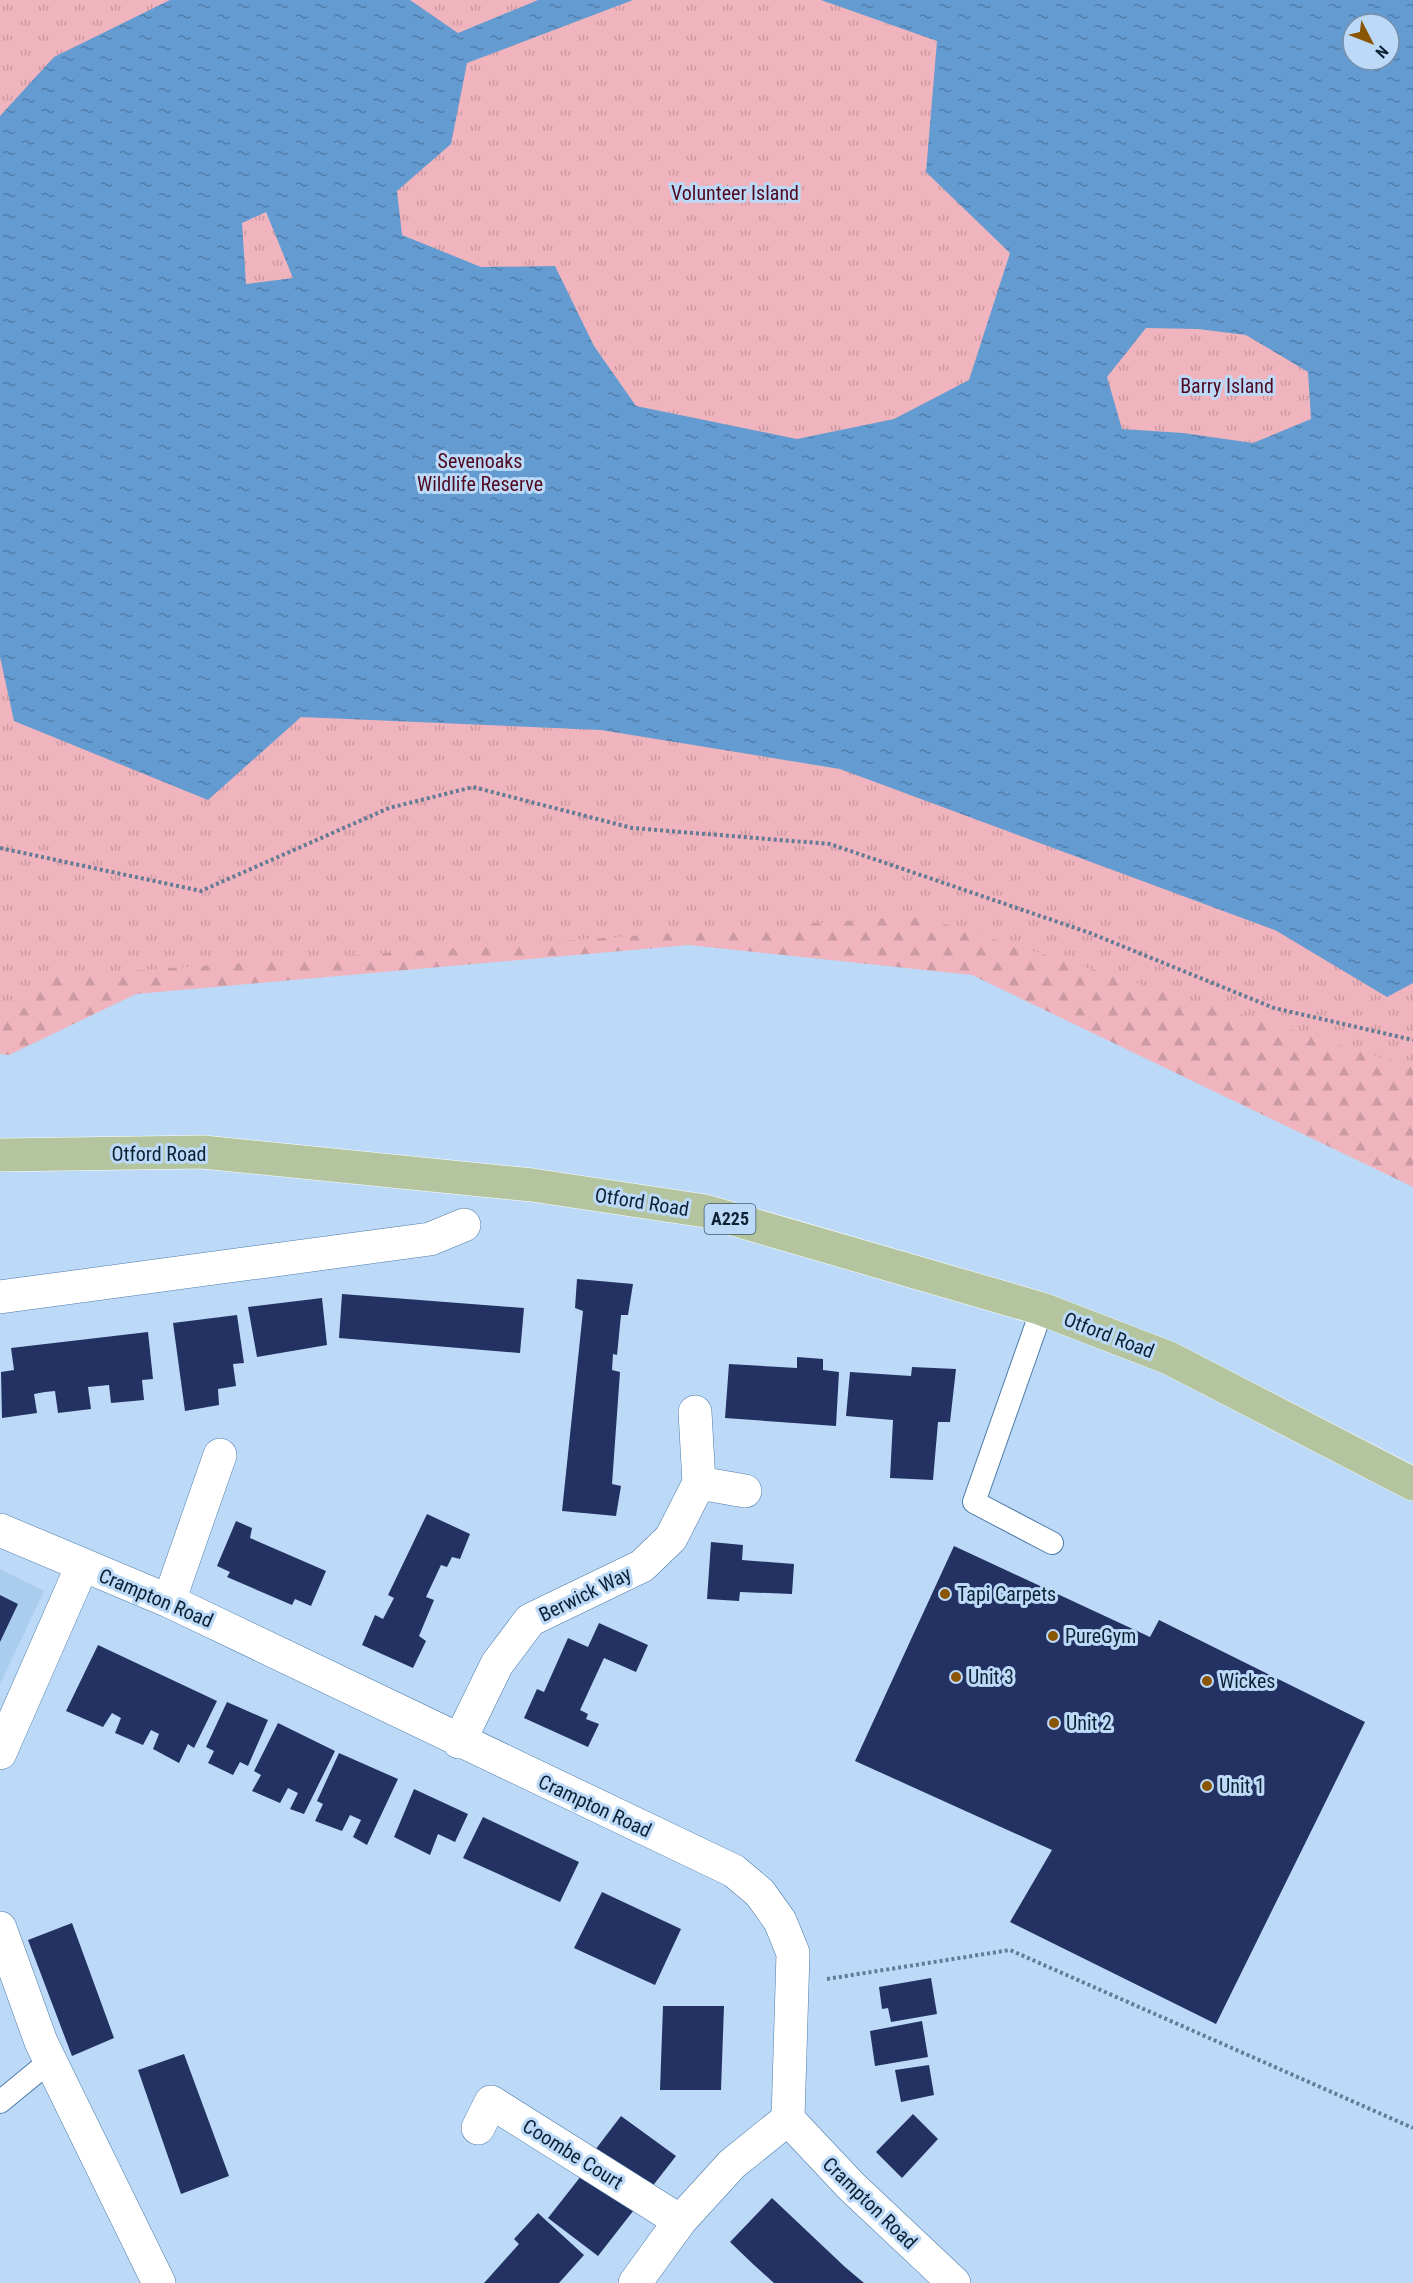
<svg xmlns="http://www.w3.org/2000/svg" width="1413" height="2283" font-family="'Roboto Condensed',sans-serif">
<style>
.built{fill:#abcded}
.forest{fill:url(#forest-firs)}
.park{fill:url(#park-tufts);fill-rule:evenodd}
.water{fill:url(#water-ripples);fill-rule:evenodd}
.building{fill:#233263}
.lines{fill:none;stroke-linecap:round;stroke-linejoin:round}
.lane-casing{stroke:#4c7ba9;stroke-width:24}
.street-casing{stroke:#4c7ba9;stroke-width:34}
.primary-casing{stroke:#fff;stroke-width:34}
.path{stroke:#637b94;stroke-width:4;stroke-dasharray:3 3;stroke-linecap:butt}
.lane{stroke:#fff;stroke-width:22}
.street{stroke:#fff;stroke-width:33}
.primary{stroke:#b3c49f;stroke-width:33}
.poi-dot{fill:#8b5604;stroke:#bcdaf8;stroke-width:2}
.labels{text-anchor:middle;stroke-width:6;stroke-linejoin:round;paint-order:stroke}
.shield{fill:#bcdaf8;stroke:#42586f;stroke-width:1.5}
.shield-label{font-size:18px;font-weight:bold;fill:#0d2134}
.park-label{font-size:20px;fill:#50081f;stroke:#bcdaf8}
.street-label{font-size:20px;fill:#0d2134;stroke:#bcdaf8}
.poi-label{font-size:20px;fill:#0d2134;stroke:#bcdaf8;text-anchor:start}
</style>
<defs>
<pattern id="forest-firs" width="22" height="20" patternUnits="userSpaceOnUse" patternTransform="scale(1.5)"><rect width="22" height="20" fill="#efb4bd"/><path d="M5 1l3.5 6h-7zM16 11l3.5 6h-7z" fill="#cc9aa3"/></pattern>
<pattern id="park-tufts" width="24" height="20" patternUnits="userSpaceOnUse" patternTransform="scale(1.5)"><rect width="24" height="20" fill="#efb4bd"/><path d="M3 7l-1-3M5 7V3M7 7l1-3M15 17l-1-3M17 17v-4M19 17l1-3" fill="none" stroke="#cc9aa3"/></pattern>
<pattern id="water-ripples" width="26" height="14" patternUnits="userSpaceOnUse" patternTransform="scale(1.5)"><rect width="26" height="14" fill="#649bd0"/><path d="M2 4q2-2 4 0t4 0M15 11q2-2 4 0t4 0" fill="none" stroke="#517eaa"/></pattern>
</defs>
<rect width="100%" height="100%" fill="#bcdaf8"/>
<!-- built -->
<path class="built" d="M0,1569L44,1591L0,1684Z"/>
<!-- forest -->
<path class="forest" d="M0,755L1413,996V1187L972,975L689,945L136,994L9,1055L0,1054Z"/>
<!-- park -->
<path class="park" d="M0,0H1413V1067L918,916L41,977L0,1010ZM1353,24H1389V60H1353Z"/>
<!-- water -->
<path class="water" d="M170,0H410L458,33L538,0H633L467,63L451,144L397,191L402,235L481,267L555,266L594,346L636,406L797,439L894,419L969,380L1010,253L926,172L937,41L821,0H1413V983L1387,997L1275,930L840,769L601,730L301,717L208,800L14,721L0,657V116L54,57ZM1353,24H1389V60H1353ZM266,212L293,278L246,284L242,223ZM1146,328L1198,329L1246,335L1308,372L1311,419L1253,443L1183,433L1122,429L1107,377Z"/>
<!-- building -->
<path class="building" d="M577,1279L633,1284L628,1315H621L617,1355L613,1354L612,1370L620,1372L612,1484L621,1486L616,1516L562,1511L583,1311L575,1308Z
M342,1294L524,1308L520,1353L339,1338Z
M322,1298L327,1345L257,1357L248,1307Z
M237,1315L244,1363L233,1364L236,1386L218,1389L219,1405L185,1411L173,1323Z
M148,1332L153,1379L142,1380L144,1400L111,1403L109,1385L88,1387L91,1409L58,1413L55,1391L45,1392L34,1394L37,1413L2,1418L1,1372L14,1370L11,1348Z
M797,1357L823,1359V1370L839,1372L836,1426L725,1418L729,1364L797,1368Z
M912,1367L956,1369L950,1422H938L933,1480L890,1478L893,1420L846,1416L850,1372L911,1376Z
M427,1514L470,1534L460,1559L452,1557L447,1567L441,1565L426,1597L434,1600L419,1636L426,1641L413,1668L362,1645L375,1615L383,1619L394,1598L388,1595Z
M236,1521L252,1528L250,1538L326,1571L311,1606L295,1599L292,1605L227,1577L230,1572L217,1566Z
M711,1542L743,1545L742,1560L794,1564L792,1594L740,1592L739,1601L707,1599Z
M954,1546L1150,1637L1159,1620L1365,1722L1216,2024L1010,1922L1052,1850L855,1761Z
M0,1595L18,1604L0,1642Z
M599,1623L648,1645L636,1672L604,1658L580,1710L588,1714L586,1719L599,1724L588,1747L524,1718L537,1689L544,1692L568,1638L588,1647Z
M98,1645L217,1701L194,1748L188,1744L179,1763L153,1749L159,1734L151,1730L143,1745L115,1733L121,1718L112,1713L103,1727L66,1711Z
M227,1702L268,1720L248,1766L240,1762L233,1775L208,1763L214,1751L206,1747Z
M278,1723L335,1751L304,1814L290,1809L298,1793L288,1788L280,1803L252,1791L261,1775L254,1771Z
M339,1753L398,1779L367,1845L353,1837L361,1820L350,1815L342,1831L315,1821L323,1804L317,1801Z
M414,1789L468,1814L455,1842L438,1834L430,1855L394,1837Z
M483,1817L579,1862L560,1902L463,1858Z
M602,1892L681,1929L655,1985L574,1948Z
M72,1923L114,2038L72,2056L28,1940Z
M931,1978L937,2014L891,2022L888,2008L882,2009L879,1987Z
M663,2006H724L721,2090H660Z
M922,2021L928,2057L875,2066L870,2031Z
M184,2054L229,2176L181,2194L138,2070Z
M929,2065L934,2095L901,2102L895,2070Z
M913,2114L938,2139L902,2178L876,2152Z
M621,2116L676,2156L598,2256L548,2218L596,2157L592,2154Z
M772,2198L845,2267L864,2283H774L754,2265L730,2242Z
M538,2213L584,2255L559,2283H484L519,2244L514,2239Z"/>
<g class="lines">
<!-- lane casing -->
<g class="lane-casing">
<path id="lane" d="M1042,1309L974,1502L1052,1543
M0,2102L50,2061"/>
</g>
<!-- street casing -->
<g class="street-casing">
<path id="street" d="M0,1297L430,1239L464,1225
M699,1483L745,1491
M0,1530L169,1601L734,1871L760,1893L780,1921L793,1953L788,2119L851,2186L954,2283
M169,1601L220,1455
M459,1742L497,1664L530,1620L642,1566L671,1538L699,1483L695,1412
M0,1753L82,1566
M0,1928L41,2042L159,2283
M478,2128L491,2102L680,2221
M635,2283L680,2221L732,2164L788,2119"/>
</g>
<!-- primary casing -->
<g class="primary-casing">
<path id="primary" d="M0,1155L203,1152L532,1185L705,1211L1042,1309L1169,1358L1413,1484"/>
</g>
<!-- path -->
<path class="path" d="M0,848L201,891L389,808L473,787L632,828L830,844L1090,933L1274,1008L1413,1040
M827,1979L1010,1950L1413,2128"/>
<!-- lane -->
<use href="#lane" class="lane"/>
<!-- street -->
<use href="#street" class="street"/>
<!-- primary -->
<use href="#primary" class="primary"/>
</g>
<!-- markers -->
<g class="poi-dot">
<circle cx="945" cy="1594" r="6"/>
<circle cx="1053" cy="1636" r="6"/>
<circle cx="956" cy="1677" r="6"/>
<circle cx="1207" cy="1681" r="6"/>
<circle cx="1054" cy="1723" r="6"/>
<circle cx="1207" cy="1786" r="6"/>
</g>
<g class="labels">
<!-- shield labels -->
<rect class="shield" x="704.5" y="1204" width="51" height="30" rx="4.5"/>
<g class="shield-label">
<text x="730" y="1225">A225</text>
</g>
<!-- park labels -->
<g class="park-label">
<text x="735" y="200">Volunteer Island</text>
<text x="1227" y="393">Barry Island</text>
<text x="480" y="468">Sevenoaks<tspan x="480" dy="23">Wildlife Reserve</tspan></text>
</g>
<!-- street labels -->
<g class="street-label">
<text x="159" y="1161">Otford Road</text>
<text transform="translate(642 1202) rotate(9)" y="7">Otford Road</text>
<text transform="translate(1109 1335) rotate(21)" y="7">Otford Road</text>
<text transform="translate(585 1594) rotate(-26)" y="7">Berwick Way</text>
<text transform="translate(156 1598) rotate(23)" y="7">Crampton Road</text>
<text transform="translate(595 1806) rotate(25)" y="7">Crampton Road</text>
<text transform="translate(573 2154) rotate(32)" y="7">Coombe Court</text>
<text transform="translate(870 2203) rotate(44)" y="7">Crampton Road</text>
</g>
<!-- poi labels -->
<g class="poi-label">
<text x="957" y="1601">Tapi Carpets</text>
<text x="1065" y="1643">PureGym</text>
<text x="968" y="1684">Unit 3</text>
<text x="1219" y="1688">Wickes</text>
<text x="1066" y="1730">Unit 2</text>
<text x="1219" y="1793">Unit 1</text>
</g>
</g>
<!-- north arrow -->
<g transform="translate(1371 42) rotate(132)"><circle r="28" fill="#bcdaf8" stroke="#7690aa" stroke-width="1.5"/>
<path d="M0-4.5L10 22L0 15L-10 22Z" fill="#8b5604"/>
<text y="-9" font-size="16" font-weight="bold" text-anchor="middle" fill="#0d2134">N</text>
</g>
</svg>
